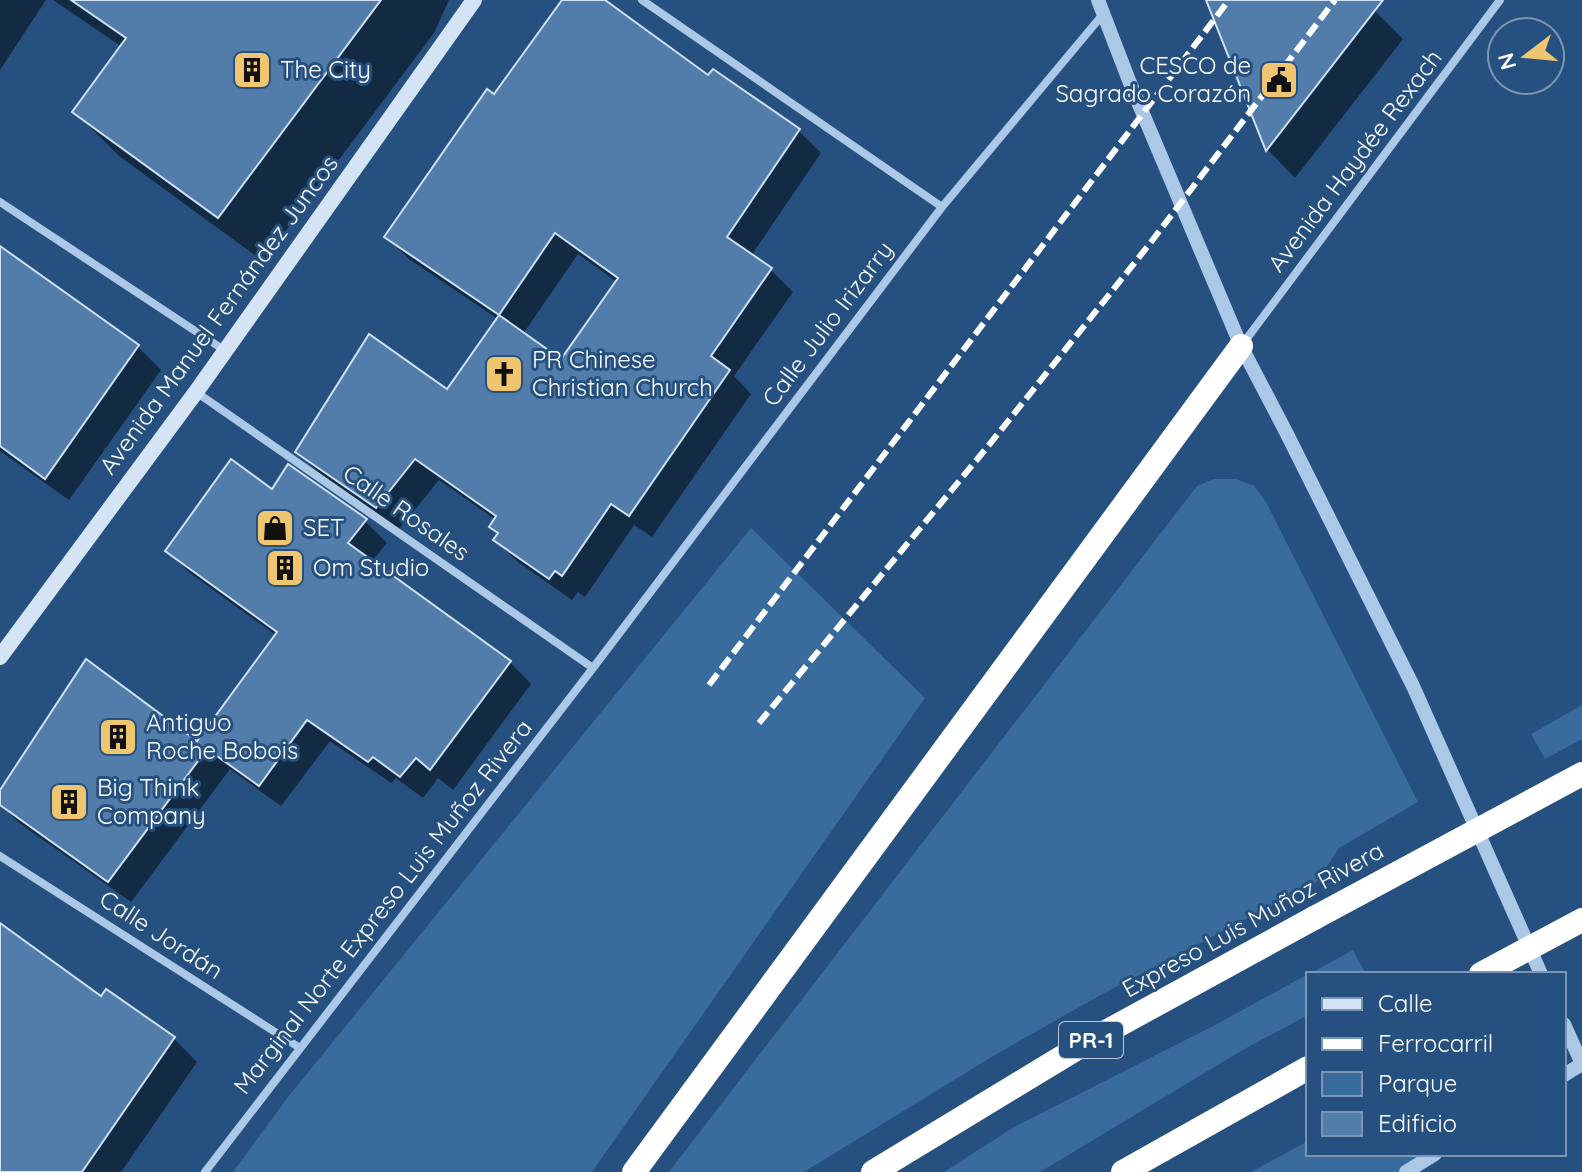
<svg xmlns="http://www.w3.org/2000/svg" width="1582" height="1172" font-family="Quicksand,sans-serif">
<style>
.green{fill:#396b9c}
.shadow{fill:#0007;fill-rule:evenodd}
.building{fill:#527daa;stroke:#cee1f5;stroke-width:2;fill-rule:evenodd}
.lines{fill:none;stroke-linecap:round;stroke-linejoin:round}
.minor{stroke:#abc8e6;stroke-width:8}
.tertiary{stroke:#abc8e6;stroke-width:14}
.secondary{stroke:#d5e4f5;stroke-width:16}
.motorway{stroke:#fff;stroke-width:24}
.rail{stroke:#fff;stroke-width:6;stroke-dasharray:14 6;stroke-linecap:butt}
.motorway-bridge{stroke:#fff;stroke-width:24}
.labels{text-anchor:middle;stroke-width:6;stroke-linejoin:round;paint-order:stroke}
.shield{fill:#25507f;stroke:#becad9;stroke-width:2}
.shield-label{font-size:22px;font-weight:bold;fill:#fff}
.poi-label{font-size:24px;fill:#fff;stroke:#25507f;text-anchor:start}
.street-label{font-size:24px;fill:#fff;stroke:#25507f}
</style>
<rect width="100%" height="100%" fill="#25507f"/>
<!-- green -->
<path class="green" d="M1214,479H1236L1254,486L1266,502L1418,802L1339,848L1317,882L1097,997L995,1055L804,1172H669L1197,486Z
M751,528L925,698L592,1172H233L288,1097Z
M1582,705V739L1545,759L1531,734Z
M1353,950L1366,974H1309Z
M1308,974V1015L1241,1051L1040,1172H944L1014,1127L1217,1024Z
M1308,1141V1154H1429L1397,1172H1251Z"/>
<!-- shadow -->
<path class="shadow" d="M0,0H46L0,70Z
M53,0H449L434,33L263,261L119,156L75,112L122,47Z
M564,0H601L709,78L799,131L821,153L751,256L770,269L793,292L734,376L751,394L652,537L634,525L585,597L578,592L572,600L518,562L495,540L499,534L491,527L496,520L439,480L399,529L320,474L298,452L447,392L498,319L409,259L387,237L495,97ZM578,254L617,282L562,362L523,334Z
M1208,0H1361L1375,11L1403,39L1295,178L1267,149Z
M0,248L138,347L161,370L69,500L0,451Z
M273,491L365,521L387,543L371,562L510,662L531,684L453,790L438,778L423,798L396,778L391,783L330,741L281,806L230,769L131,902L18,822L0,804V793L198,744L277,636L190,573L168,551Z
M0,926L102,998L174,1039L197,1062L121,1172H0Z"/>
<!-- building -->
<path class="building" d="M71,0H381L218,218L72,112L126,38Z
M562,0H605L708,75L713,69L800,129L727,237L772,268L711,356L730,370L629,516L611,504L562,576L555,571L549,579L493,540L498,533L489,527L496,516L415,459L376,508L295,452L369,334L447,389L499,315L384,237L487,89L494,94ZM555,233L618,278L561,359L499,315Z
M1206,0H1383L1266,151Z
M0,246L139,345L45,479L0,446Z
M231,459L272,489L288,464L367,519L348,543L511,661L430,770L416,758L400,777L373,757L368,762L307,720L259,786L207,749L108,882L0,805V790L86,659L197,741L277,632L165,551Z
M0,923L101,996L106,989L175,1037L82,1172H0Z"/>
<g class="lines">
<!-- minor -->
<path class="minor" d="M642,0L942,207
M0,202L224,350
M1242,345L1500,0
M196,392L593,668
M0,856L300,1048
M205,1172L593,668L942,207L1104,13"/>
<!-- tertiary -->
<path class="tertiary" d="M1098,0L1130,83L1241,346L1286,432L1413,686L1541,974
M1564,1024L1582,1064L1564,1075
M1406,1172L1435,1154"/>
<!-- secondary -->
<path class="secondary" d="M0,657L196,392L474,0"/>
<!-- motorway -->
<path class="motorway" d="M634,1172L1241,346
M873,1172L1084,1044L1316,917
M1123,1172L1308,1068"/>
<!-- rail -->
<path class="rail" d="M709,685L1229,0
M759,723L989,445L1148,246L1335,0"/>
<!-- motorway-bridge -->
<path class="motorway-bridge" d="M1316,917L1582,774
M1481,974L1582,920"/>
</g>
<!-- icons -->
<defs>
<g id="building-square" transform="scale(2)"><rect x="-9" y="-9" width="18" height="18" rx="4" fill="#efc570" stroke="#25507f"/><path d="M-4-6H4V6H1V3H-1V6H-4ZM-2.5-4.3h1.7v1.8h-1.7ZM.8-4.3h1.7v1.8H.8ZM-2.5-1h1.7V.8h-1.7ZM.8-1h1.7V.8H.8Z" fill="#111"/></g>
<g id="civic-square" transform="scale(2)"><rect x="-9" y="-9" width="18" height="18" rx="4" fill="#efc570" stroke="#25507f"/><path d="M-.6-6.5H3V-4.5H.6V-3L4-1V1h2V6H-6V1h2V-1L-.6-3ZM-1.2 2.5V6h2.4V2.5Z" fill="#111"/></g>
<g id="church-square" transform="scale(2)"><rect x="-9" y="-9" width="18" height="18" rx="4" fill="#efc570" stroke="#25507f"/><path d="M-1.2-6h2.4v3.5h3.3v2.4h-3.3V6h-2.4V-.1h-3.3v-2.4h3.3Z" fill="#111"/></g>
<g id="shop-square" transform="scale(2)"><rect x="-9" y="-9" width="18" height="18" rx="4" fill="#efc570" stroke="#25507f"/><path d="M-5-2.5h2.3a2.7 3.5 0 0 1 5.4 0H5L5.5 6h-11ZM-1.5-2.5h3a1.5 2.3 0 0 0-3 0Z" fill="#111"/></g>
</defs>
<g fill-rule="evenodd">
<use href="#building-square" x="252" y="70"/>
<use href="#civic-square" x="1279" y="80"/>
<use href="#church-square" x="504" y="374"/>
<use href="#shop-square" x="275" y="528"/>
<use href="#building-square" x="285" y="568"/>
<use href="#building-square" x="118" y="737"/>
<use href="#building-square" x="69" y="802"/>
</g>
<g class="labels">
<!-- shield labels -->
<rect class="shield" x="1059" y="1022" width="64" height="36" rx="6"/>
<g class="shield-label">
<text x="1091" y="1048">PR-1</text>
</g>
<!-- poi labels -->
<g class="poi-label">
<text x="1251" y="74" text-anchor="end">CESCO de<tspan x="1251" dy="28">Sagrado Corazón</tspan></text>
<text x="280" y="78">The City</text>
<text x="532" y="368">PR Chinese<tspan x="532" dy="28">Christian Church</tspan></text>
<text x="303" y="536">SET</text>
<text x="313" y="576">Om Studio</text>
<text x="146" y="731">Antiguo<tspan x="146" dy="28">Roche Bobois</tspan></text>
<text x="97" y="796">Big Think<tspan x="97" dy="28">Company</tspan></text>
</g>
<!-- street labels -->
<g class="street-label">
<text transform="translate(1355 161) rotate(-53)" y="8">Avenida Haydée Rexach</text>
<text transform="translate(219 315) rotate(-54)" y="8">Avenida Manuel Fernández Juncos</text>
<text transform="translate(828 324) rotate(-53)" y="8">Calle Julio Irizarry</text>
<text transform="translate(406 513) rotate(35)" y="8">Calle Rosales</text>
<text transform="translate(383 907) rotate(-52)" y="8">Marginal Norte Expreso Luis Muñoz Rivera</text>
<text transform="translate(1253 920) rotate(-29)" y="8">Expreso Luis Muñoz Rivera</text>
<text transform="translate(161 935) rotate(33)" y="8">Calle Jordán</text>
</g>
</g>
<!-- legend -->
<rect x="1306" y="972" width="260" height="184" fill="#25507f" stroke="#7c96b2" stroke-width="2"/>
<rect x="1322" y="998" width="40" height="12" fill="#d5e4f5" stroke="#7c96b2" stroke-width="2"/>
<text x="1378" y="1012" font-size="24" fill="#ffffff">Calle</text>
<rect x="1322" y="1038" width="40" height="12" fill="#ffffff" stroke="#7c96b2" stroke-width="2"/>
<text x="1378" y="1052" font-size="24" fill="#ffffff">Ferrocarril</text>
<rect x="1322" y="1072" width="40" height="24" fill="#396b9c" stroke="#7c96b2" stroke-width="2"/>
<text x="1378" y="1092" font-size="24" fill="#ffffff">Parque</text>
<rect x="1322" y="1112" width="40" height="24" fill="#527daa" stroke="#7c96b2" stroke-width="2"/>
<text x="1378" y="1132" font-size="24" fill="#ffffff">Edificio</text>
<!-- north arrow -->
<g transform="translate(1526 56) rotate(254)"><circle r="38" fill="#25507f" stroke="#7c96b2" stroke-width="2"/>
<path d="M0-6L14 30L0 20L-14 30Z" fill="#efc570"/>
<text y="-12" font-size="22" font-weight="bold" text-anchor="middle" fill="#ffffff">N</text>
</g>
</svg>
